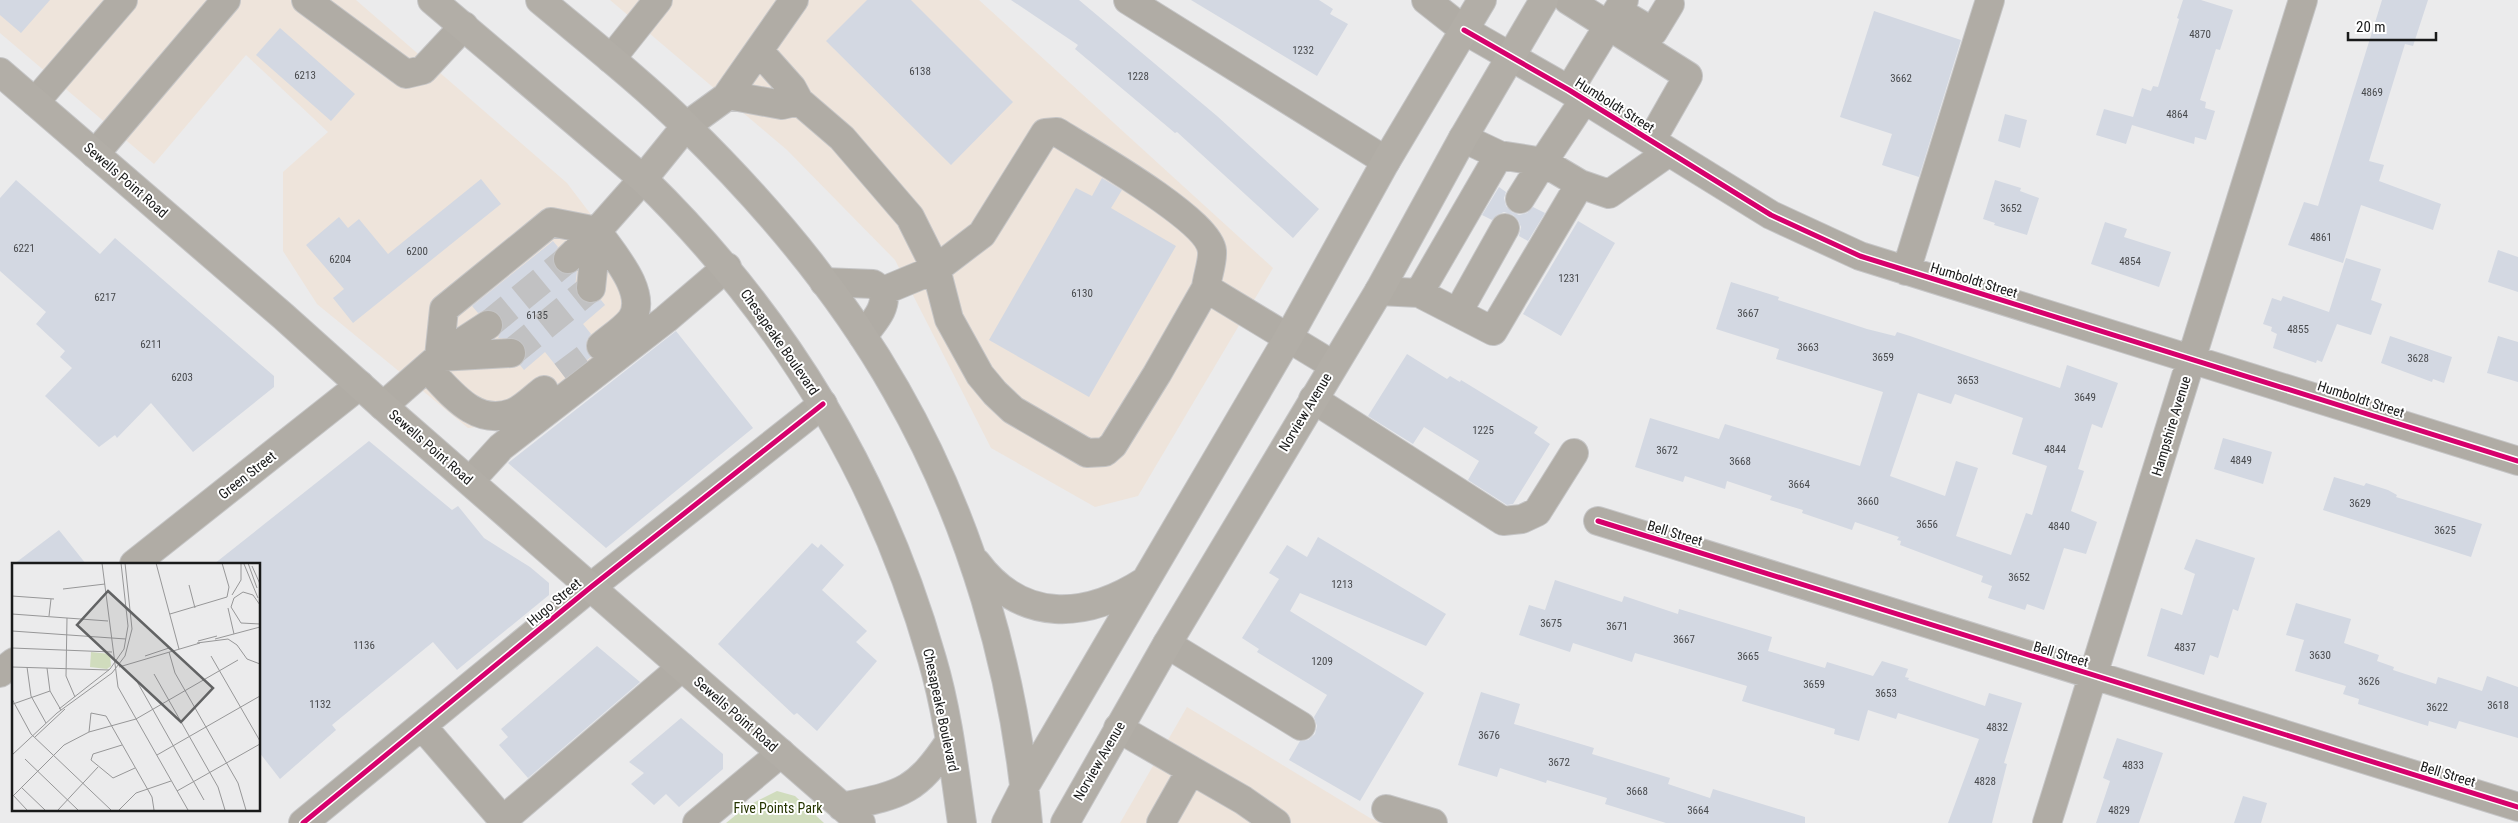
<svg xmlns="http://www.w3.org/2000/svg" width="2518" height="823" font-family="'Roboto Condensed',sans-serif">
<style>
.commercial{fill:#eee4db}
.green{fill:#d0dcbd}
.building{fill:#d3d8e2;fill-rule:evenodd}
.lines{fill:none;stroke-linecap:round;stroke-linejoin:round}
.minor-tunnel{stroke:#c1c1c2;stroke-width:28;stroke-dasharray:28 14;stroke-linecap:butt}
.minor-casing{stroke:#c5c5c6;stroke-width:30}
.major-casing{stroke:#c5c5c6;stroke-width:30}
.minor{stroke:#b0aca5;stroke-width:28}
.major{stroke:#b2aea7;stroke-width:28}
.cycleway-casing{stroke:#fff;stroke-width:8}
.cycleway{stroke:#d6006c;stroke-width:5}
.labels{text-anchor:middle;stroke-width:4;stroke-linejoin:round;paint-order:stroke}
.number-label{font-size:11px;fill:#484a4d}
.street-label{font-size:14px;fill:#191a1a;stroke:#fff}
.park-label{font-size:14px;fill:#253400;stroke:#fff}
.inset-road{fill:none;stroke:#979798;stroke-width:1}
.view{fill:#626364;fill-opacity:0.15;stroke:#626364;stroke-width:2.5}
.inset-edge{fill:none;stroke:#191a1a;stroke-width:2.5}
</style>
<rect width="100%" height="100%" fill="#ebebec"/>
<!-- commercial -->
<path class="commercial" d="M0,0H356L567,183L649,291L650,312L615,350L515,423L468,428L317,304L283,251V172L328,132L246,55L154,164L0,33Z
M610,0H979L1273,268L1138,496L1095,507L991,448L895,260L787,150Z
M1187,707L1370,818L1383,823H1120Z"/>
<!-- green -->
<path class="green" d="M777,791L795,796L824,823H726L747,806Z"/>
<!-- building -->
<path class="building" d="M0,0H50L21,33L0,15Z
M867,0H911L1013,102L951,165L826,41Z
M1011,0H1079L1217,116L1319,209L1293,238L1177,132L1175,133L1075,49L1078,45Z
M1191,0H1319L1333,9L1330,14L1348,24L1317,76Z
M2183,0H2201L2233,10L2220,50L2216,49L2200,100L2206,102L2205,108L2215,111L2206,140L2195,137L2194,144L2132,125L2126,144L2096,135L2104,109L2133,117L2142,88L2151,91L2153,86L2158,87L2179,19L2177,18Z
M2382,0H2428L2413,46L2405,44L2369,161L2384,165L2379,181L2441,204L2433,230L2361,205L2343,263L2288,245L2304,202L2318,206Z
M1874,11L1961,40L1919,177L1882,165L1892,134L1840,117Z
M280,28L355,94L331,121L256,55Z
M2005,114L2027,120L2020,148L1998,141Z
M1102,178L1122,190L1111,208L1176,246L1089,397L989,340L1076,188L1092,196Z
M481,179L501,204L353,323L333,298L344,289L306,245L339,217L348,228L359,219L388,254Z
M16,180L100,254L115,238L274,376V387L193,452L151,403L117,438L115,435L99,447L45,396L72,368L60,357L65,351L36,324L46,312L0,271V198Z
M1995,180L2021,188L2020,191L2039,198L2027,235L1994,225L1995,223L1983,219Z
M1499,187L1506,192L1504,198L1506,206L1512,212L1519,215L1527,213L1533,207L1545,213L1528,241L1519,236L1521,227L1518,220L1513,215L1504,212L1497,215L1492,220L1482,215Z
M1578,221L1615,243L1561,336L1523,314Z
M2105,222L2127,229L2124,237L2171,252L2159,287L2091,264Z
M553,241L558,247L553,255V263L556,269L564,274L577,271L575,287L577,295L581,300L590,304L601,300L605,305L583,324L591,334L587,340L586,348L591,357L565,377L545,352L524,370L520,365L527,353L524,344L518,339L498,338L504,325L501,316L495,311L488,309L478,313L472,306Z
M2498,250L2518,257V292L2488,282Z
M2346,258L2381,269L2371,300L2382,304L2371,335L2337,324L2322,362L2317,360L2316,363L2273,348L2277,334L2271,331L2272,327L2263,324L2272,298L2281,301L2283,296L2329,312Z
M1731,282L1779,297L1778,300L1867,329L1895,336L1897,332L1910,336L2060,388L2067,365L2118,383L2102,428L2092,424L2078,469L2084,471L2071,511L2097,522L2086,554L2064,548L2044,610L2027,604L2025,610L1988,598L1992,586L1981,582L1983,576L1900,545L1901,541L1897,540L1899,537L1855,522L1852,530L1802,513L1803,510L1770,500L1772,496L1727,481L1725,489L1685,476L1683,482L1635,467L1650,418L1719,439L1725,424L1860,466L1883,392L1776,359L1779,349L1716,329ZM1918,393L1951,404L1955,394L2023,418L2012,454L2047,466L2032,515L2026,513L2011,555L1956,536L1978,468L1956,461L1945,496L1890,476Z
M676,331L753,428L606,548L508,463Z
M2390,336L2452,357L2444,383L2433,379L2432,382L2381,363Z
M2498,336L2518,342V382L2487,373Z
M1407,354L1447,379L1450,376L1460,382L1461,380L1538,427L1534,433L1550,444L1513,504L1507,505L1468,480L1479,461L1424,427L1413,444L1368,416Z
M2223,438L2272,452L2263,484L2214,469Z
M369,441L452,510L458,506L484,538L530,567L549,583V595L457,670L433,642L332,725L336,730L280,779L259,752V564H214Z
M2334,477L2364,486L2366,483L2388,490L2397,495L2396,497L2482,524L2471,557L2323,510Z
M59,530L86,564H14Z
M1318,537L1446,614L1426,646L1300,593L1290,611L1424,693L1360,801L1289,760L1300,741L1308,740L1315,734L1317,726L1314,717L1327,695L1257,652L1259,649L1242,638L1279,579L1269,573L1287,545L1307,557Z
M2196,539L2255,558L2238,611L2233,609L2218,658L2210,655L2204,675L2147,656L2161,608L2182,615L2195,574L2184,569Z
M812,543L818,548L821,544L844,565L822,590L867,631L856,642L877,661L817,731L797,713L794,715L718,644Z
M1555,580L1622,602L1624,596L1678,614L1679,609L1772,637L1768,651L1825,668L1827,662L1873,676L1882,661L1908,669L1905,677L1909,678L1908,680L1985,706L1989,693L2022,703L2004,763L2007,764L1992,823H1948L1979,739L1898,713L1896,719L1868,710L1859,741L1834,734L1835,729L1742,701L1747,686L1635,653L1632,662L1573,643L1570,652L1519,635L1529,605L1545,610Z
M2296,603L2351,619L2344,643L2379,655L2377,661L2394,667L2393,670L2436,684L2438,677L2482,691L2487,676L2518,687V738L2459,721L2456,729L2429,721L2428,726L2358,704L2359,699L2343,694L2346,686L2295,671L2304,640L2286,635Z
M597,646L640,682L528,778L499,745L508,737L501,729Z
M1481,692L1520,704L1514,724L1594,748L1592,754L1670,778L1668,784L1710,798L1713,789L1805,817V823H1666L1605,804L1607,798L1547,780L1546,783L1500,768L1497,777L1458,765Z
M681,718L723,754V769L679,807L666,794L654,805L631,784L644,773L629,762Z
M2117,738L2163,753L2139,823H2096L2110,781L2103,778Z
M2243,796L2267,803L2261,823H2234Z"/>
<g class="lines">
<!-- minor-tunnel -->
<path class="minor-tunnel" d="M488,325L568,259
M511,353L591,288
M563,375L601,346"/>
<!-- minor casing -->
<g class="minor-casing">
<path id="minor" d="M306,0L406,74L423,70L464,26
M1128,0L1386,161
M1426,0L1464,30L1569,90L1771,215L1860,256L2518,461
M1568,0L1688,76L1651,141
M1621,13L1653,32L1670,4
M759,51L792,88L799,101L842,138L910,217L936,269L949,319L980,375L995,393L1013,410L1087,453L1105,452L1113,445L1157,374L1206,288L1333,365
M611,59L658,0
M1569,90L1624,0
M728,95L782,105L799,101
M35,102L123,0
M686,126L726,97L794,0
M1463,138L1499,155
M95,154L226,0
M1580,184L1609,194L1669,152
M597,231C612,253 650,294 631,320C623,330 610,338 601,346
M568,259L597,231
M1906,271L1990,0
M824,282L873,284L883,291C888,309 872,323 863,336
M591,288L597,231
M883,291L936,269L982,234L1045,133L1057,132C1086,150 1209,220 1212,251C1213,262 1207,277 1206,288
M1379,291L1419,293L1493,331L1580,184L1543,162L1520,199
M1419,293L1499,155L1543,162L1584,100
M1458,312L1505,228
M488,325L439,357L511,353
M427,368C450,391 474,427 512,413C523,409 534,397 544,390
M1313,399L1503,521L1522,519L1537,512L1574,453
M383,406L439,357L444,309L551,222L597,231L643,179
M470,481L501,447L666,319L727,267
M1598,521L2518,807
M134,564L360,385
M1167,644L1301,726
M0,673L14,662
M422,726L503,820L682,667
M1118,728L1243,800L1276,823
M1386,809L1433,823
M303,823L591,587L823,404
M697,823L781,753
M1161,823L1191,770
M2047,823L2303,0"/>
</g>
<!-- major casing -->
<g class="major-casing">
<path id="major" d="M432,0L643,179C782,314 879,473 932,659C948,713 954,768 962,823
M540,0C589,41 640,81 686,126C766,204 841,293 896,390C971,521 1015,672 1028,823
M0,72L283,316L383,406L861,823
M643,179L686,126
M976,562C1022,624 1086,619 1145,581
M842,807C902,794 915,793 950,741
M1006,823L1025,786L1288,338L1386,161L1482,0
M1065,823L1167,644L1379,291L1463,138L1544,0"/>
</g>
<!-- minor -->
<use href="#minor" class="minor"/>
<!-- major -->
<use href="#major" class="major"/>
<!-- cycleway casing -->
<g class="cycleway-casing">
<path id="cycleway" d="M1464,30L1569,90L1771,215L1860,256L2518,461
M1598,521L2518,807
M303,823L591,587L823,404"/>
</g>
<!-- cycleway -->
<use href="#cycleway" class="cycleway"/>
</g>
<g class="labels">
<!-- number labels -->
<g class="number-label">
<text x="2200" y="38">4870</text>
<text x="1303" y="54">1232</text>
<text x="920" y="75">6138</text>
<text x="305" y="79">6213</text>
<text x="1138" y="80">1228</text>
<text x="1901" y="82">3662</text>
<text x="2372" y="96">4869</text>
<text x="2177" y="118">4864</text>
<text x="2011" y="212">3652</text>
<text x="2321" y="241">4861</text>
<text x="24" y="252">6221</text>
<text x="417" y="255">6200</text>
<text x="340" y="263">6204</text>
<text x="2130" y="265">4854</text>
<text x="1569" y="282">1231</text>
<text x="1082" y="297">6130</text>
<text x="105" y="301">6217</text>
<text x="1748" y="317">3667</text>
<text x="537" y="319">6135</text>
<text x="2298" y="333">4855</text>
<text x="151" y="348">6211</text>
<text x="1808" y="351">3663</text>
<text x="1883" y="361">3659</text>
<text x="2418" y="362">3628</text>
<text x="182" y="381">6203</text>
<text x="1968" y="384">3653</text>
<text x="2085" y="401">3649</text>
<text x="1483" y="434">1225</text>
<text x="2055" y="453">4844</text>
<text x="1667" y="454">3672</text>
<text x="2241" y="464">4849</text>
<text x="1740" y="465">3668</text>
<text x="1799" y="488">3664</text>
<text x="1868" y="505">3660</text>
<text x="2360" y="507">3629</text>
<text x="1927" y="528">3656</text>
<text x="2059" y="530">4840</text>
<text x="2445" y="534">3625</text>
<text x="2019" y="581">3652</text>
<text x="1342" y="588">1213</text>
<text x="1551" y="627">3675</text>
<text x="1617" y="630">3671</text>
<text x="1684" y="643">3667</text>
<text x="364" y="649">1136</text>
<text x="2185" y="651">4837</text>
<text x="2320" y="659">3630</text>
<text x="1748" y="660">3665</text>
<text x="1322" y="665">1209</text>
<text x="2369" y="685">3626</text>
<text x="1814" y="688">3659</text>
<text x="1886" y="697">3653</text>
<text x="320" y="708">1132</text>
<text x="2498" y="709">3618</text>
<text x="2437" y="711">3622</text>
<text x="1997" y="731">4832</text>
<text x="1489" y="739">3676</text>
<text x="1559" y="766">3672</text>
<text x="2133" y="769">4833</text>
<text x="1985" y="785">4828</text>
<text x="1637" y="795">3668</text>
<text x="1698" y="814">3664</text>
<text x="2119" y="814">4829</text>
</g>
<!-- street labels -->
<g class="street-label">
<text transform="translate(1615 105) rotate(32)" y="5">Humboldt Street</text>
<text transform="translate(126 180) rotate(41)" y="5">Sewells Point Road</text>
<text transform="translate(1974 280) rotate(17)" y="5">Humboldt Street</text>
<text transform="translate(780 342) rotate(55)" y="5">Chesapeake Boulevard</text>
<text transform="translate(2361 399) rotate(18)" y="5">Humboldt Street</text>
<text transform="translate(1305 412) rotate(-59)" y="5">Norview Avenue</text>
<text transform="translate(2171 426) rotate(-73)" y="5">Hampshire Avenue</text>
<text transform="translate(431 447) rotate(41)" y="5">Sewells Point Road</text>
<text transform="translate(247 475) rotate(-38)" y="5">Green Street</text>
<text transform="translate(1675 533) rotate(17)" y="5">Bell Street</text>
<text transform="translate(554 602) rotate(-40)" y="5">Hugo Street</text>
<text transform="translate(2061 654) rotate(17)" y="5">Bell Street</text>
<text transform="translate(941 710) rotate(78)" y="5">Chesapeake Boulevard</text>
<text transform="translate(736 714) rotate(41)" y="5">Sewells Point Road</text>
<text transform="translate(1099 761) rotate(-60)" y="5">Norview Avenue</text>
<text transform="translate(2448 774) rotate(17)" y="5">Bell Street</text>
</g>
<!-- park labels -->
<g class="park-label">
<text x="778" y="813">Five Points Park</text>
</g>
</g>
<!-- overview -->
<g transform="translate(12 563)">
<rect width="248" height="248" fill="#ebebec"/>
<path d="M79,89L98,91L99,103L95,106L78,104Z" fill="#d0dcbd"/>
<path class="inset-road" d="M90,0L106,124L176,247M144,0L167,86M236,0L245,25M232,1L246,35M240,3L248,21M177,22L183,45M51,26L93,21M220,32L229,17V0M0,33L42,36M248,42L241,32L231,29L222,35L219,44L229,60L248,61M216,45L222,71M0,51L96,58M158,51L215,34L217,24L210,0M37,53L39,36M55,55L54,113L63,134M0,68L114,76M0,69V85M203,76L248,64M186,78L205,73M185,80L216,76L225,82L235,96L248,101M0,85L100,89M157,89L163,110L226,220L234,247M133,93L157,85M199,93L248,178M0,104L97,107M15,104L19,133L34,160M107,104L188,80M35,105L38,128L49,147M142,111L206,224L213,247M123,115L192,237M0,136L19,171L99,247M1,141L38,128M47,146L98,106L112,86L116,63L109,0M77,169L79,150L94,153L140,234L142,247M23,174L53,146M110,182L81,191L79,197L101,215L123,205M0,192L45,150L100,110L113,93L120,66L113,0M145,192L248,133M13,196L66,247M9,224L33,247M165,228L248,181M0,231L15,247M0,234L52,182L77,169L124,156L226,97M46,247L86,204M107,247L124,230L159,218"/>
<path class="view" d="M96,28L201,125L169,159L65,62Z"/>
<rect width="248" height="248" class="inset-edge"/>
</g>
<!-- scale -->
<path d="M2348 32v8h88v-8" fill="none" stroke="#191a1a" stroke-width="2.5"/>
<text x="2356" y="32" font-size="15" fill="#191a1a" stroke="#ffffff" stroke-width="4" paint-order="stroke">20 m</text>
</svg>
